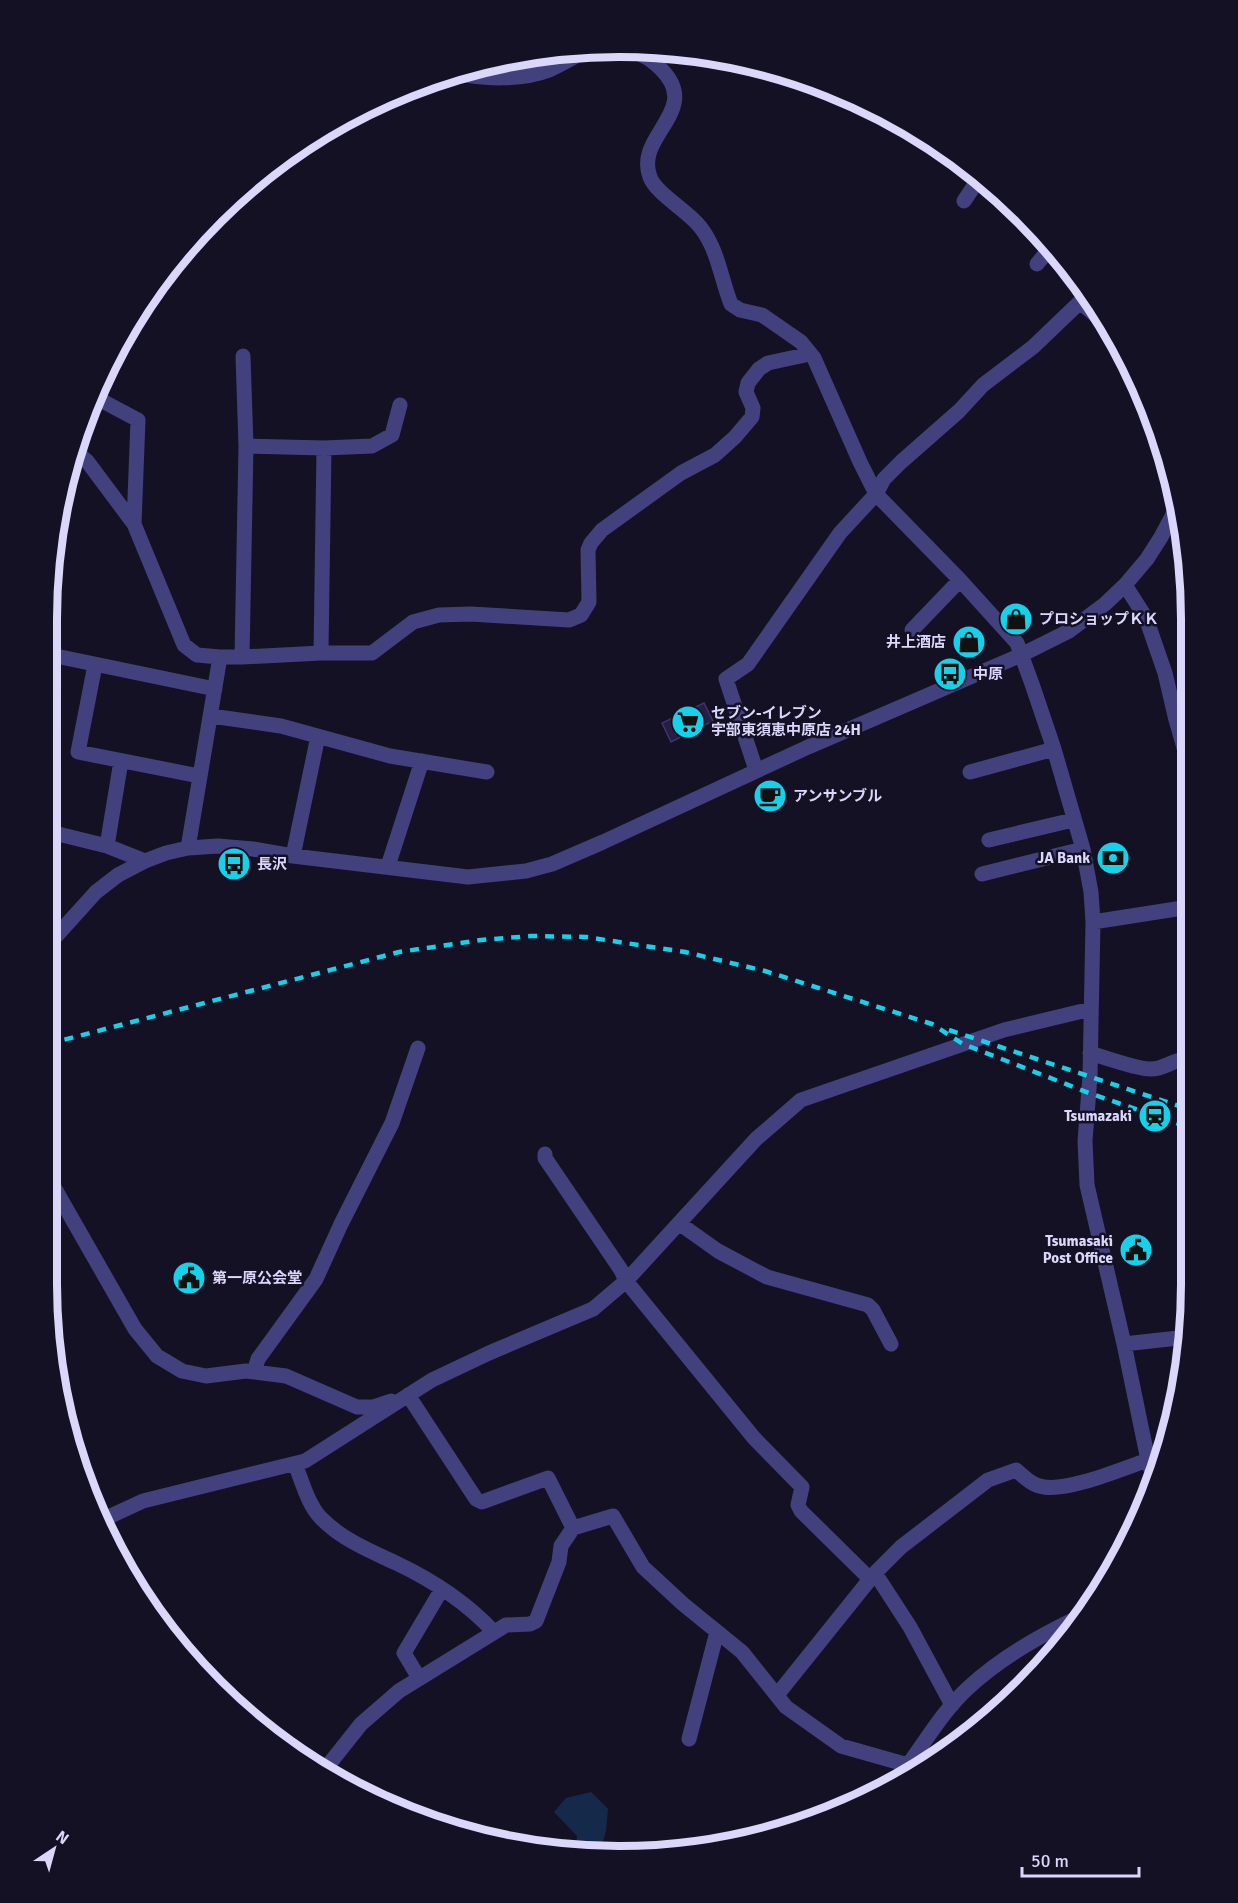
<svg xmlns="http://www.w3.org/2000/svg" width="1238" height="1903" font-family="Signika,'Noto Sans JP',sans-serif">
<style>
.water{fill:#15294a}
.building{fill:#261e43;stroke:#3f336d;stroke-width:1.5}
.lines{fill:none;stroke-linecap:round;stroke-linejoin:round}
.minor{stroke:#43407e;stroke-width:15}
.rail{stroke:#15d1e9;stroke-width:4.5;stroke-dasharray:9 8;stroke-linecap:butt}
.labels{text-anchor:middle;stroke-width:5;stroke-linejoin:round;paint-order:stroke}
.poi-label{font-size:15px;font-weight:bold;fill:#dbd7fb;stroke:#141124;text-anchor:start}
.rim{fill:none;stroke:#dbd7fb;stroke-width:8}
</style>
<rect width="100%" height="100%" fill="#141124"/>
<!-- water -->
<path class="water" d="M591,1792L608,1809L606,1831L600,1853L576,1849L577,1836L554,1812L566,1798Z"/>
<!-- building -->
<path class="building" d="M704,703L713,721L671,742L662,723Z"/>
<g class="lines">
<!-- minor -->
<path class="minor" d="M621,49C638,52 649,57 661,69C703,111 634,135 650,177C656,194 690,212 701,228C718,250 721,279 731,304L740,310L762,315L801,342L814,358L860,462L876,494L960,580L1017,643L1032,684L1054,749L1083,849L1091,892L1093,922L1090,1076L1085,1141L1087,1185L1124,1344L1148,1460L1154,1480
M651,60L666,50
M453,73C482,79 521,81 549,70C563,64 577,55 591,48
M964,201L980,177
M1037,264L1051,247
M93,396L138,420L134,524
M246,446L324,448L372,446L392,435L400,405
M76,452L87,461L134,524L184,645L197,655L220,657
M1125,585L1146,618L1165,673L1176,720L1189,765
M912,630L960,580
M321,653L324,448
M51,655L215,689
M242,657L321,653H372L413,622L439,615L471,614L569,620L581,615L589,602L588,550L591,543L602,530L681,473L715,455L735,437L752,417L753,408L746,392L748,383L759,369L768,363L810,354
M95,665L78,752L199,776
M211,716L281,726L390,756L487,772
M756,770L726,679L748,664L840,533L876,494L884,479L901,462L959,411L983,385L1033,347L1080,302L1107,325
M970,772L1054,749
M50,832L107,846L145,861
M989,840L1073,820
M107,846L121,761
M188,848L220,657H242L246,446L243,356
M293,856L318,736
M388,866L422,761
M982,874L1083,849
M1093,922L1189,907
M49,944L96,892L118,875L145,861L166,853L188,848L218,846L253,849L293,856L468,877L526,871L552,864L603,842L808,747L1021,655L1069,631L1105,604L1125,585L1147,559L1161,537L1178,505
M1090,1053C1103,1057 1140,1070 1151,1069C1166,1069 1172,1059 1188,1059
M545,1154V1158L621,1270L626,1281L754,1438L802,1487L798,1505L801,1511L870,1579
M47,1175L135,1329L157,1356L182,1371L206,1376L246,1371L286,1376L357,1407H373L391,1401
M680,1224L718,1251L767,1277L868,1305L873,1310L891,1344
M1124,1344L1187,1337
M254,1372L258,1359L316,1279L341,1224L392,1123L418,1048
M408,1395L476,1499L482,1502L548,1478L573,1528L613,1516L643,1567L683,1604L742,1652L786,1707L841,1746L908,1765
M295,1464C302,1481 308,1505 321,1518C341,1539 370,1551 396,1563C432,1580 467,1603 494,1632
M102,1520L143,1501L305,1461L432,1380L489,1353L593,1309L626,1281L756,1139L801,1100L1004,1030L1091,1009
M875,1573L901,1547L988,1480L1016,1470C1024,1477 1033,1486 1044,1487C1070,1491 1121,1469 1148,1460
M419,1678L404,1653L442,1589
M777,1695L875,1573L910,1627L952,1705
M689,1739L717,1632
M326,1768L361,1724L399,1691L506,1625L530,1624L536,1621L559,1562L561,1546L573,1528
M903,1776L908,1765C927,1739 944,1710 968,1688C999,1659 1039,1636 1077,1618"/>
<!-- rail -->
<path class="rail" d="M949,1030L1188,1109
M48,1044L399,952L481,940L531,936L586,937L685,952L765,971L932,1024L963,1044L1089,1093L1188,1127"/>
</g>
<!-- icons -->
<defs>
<g id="shop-disc" transform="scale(1.725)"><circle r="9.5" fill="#15d1e9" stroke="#141124"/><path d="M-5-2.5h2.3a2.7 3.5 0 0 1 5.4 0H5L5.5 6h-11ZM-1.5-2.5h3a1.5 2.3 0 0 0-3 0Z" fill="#111"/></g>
<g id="bus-disc" transform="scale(1.725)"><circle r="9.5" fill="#15d1e9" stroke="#141124"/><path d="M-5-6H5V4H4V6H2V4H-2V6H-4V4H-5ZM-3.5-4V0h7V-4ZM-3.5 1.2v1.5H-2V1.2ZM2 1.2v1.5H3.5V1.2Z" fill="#111"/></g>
<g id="supermarket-disc" transform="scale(1.725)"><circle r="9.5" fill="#15d1e9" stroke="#141124"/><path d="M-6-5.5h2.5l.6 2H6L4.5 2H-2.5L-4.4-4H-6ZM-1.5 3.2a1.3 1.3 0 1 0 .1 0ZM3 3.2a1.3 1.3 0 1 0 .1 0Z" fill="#111"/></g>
<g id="cafe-disc" transform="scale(1.725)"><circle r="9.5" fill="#15d1e9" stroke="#141124"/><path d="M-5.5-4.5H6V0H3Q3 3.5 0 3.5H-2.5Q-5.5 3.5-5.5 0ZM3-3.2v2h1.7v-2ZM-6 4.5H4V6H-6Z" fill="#111"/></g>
<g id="bank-disc" transform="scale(1.725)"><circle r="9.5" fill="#15d1e9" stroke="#141124"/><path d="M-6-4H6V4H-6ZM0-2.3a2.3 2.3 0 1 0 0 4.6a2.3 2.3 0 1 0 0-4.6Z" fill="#111"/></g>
<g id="station-disc" transform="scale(1.725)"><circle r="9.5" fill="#15d1e9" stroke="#141124"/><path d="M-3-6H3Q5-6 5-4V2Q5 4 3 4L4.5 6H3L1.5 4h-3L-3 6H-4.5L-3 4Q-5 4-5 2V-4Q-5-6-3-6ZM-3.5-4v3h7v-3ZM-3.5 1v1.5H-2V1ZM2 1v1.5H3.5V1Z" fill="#111"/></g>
<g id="civic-disc" transform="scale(1.725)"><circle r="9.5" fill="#15d1e9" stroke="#141124"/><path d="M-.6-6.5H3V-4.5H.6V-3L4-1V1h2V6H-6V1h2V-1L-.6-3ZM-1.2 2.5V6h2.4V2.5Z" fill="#111"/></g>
</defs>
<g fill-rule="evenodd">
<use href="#shop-disc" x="1016" y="619"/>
<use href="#shop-disc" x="969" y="642"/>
<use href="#bus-disc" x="950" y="674"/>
<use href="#supermarket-disc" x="688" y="722"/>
<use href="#cafe-disc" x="770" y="796"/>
<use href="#bank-disc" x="1113" y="858"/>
<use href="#bus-disc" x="234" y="864"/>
<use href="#station-disc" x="1155" y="1116"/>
<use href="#civic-disc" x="1136" y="1250"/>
<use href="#civic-disc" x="189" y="1278"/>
</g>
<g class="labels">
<!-- poi labels -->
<g class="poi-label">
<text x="1039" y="624">プロショップＫＫ</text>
<text x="946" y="647" text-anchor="end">井上酒店</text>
<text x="973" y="679">中原</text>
<text x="711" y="718">セブン-イレブン<tspan x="711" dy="17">宇部東須恵中原店 24H</tspan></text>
<text x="793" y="801">アンサンブル</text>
<text x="1090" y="863" text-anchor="end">JA Bank</text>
<text x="257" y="869">長沢</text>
<text x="1132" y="1121" text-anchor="end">Tsumazaki</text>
<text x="1113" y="1246" text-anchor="end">Tsumasaki<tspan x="1113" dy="17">Post Office</tspan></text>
<text x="212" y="1283">第一原公会堂</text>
</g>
</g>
<!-- crop -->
<path d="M0 0H1238V1903H0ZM619 57H619A562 562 0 0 1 1181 619V1284A562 562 0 0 1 619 1846H619A562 562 0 0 1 57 1284V619A562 562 0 0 1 619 57Z" fill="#141124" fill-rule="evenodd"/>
<path class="rim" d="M619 57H619A562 562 0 0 1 1181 619V1284A562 562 0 0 1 619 1846H619A562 562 0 0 1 57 1284V619A562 562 0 0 1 619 57Z"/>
<!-- north arrow -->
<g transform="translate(54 1849) rotate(36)" stroke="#141124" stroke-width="4.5" paint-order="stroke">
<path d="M0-4.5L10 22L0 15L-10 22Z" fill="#dbd7fb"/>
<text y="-9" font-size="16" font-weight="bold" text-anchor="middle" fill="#dbd7fb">N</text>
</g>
<!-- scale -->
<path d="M1022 1867v9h117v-9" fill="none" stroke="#dbd7fb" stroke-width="3"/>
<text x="1031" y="1867" font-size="18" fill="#dbd7fb" stroke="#141124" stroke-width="4.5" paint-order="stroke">50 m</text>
</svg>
